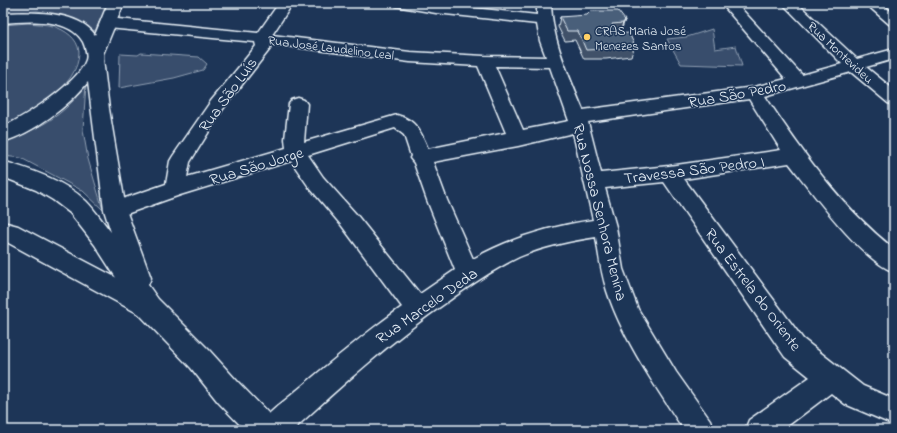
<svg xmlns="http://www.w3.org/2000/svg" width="897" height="433" font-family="'Indie Flower',sans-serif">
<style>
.green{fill:#374d6c;stroke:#909fb2}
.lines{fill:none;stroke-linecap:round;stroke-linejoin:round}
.minor-casing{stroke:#e8f1f8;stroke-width:3}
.primary-casing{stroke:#e8f1f8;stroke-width:3}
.minor{fill:#1d3557;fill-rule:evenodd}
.primary{fill:#1d3557;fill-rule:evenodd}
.wall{fill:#3f5169;stroke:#e8f1f8}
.shaded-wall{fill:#334255;stroke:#e8f1f8}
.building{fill:#495e7a;stroke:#e8f1f8}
.poi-dot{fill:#ffd166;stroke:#1d3557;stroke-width:1.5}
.labels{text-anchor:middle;stroke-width:3;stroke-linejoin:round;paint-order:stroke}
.far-poi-label{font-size:13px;fill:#e8f1f8;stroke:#1d3557;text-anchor:start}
.far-street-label{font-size:13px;fill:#e8f1f8;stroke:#1d3557}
.street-label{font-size:16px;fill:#e8f1f8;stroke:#1d3557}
</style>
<rect width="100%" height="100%" fill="#1d3557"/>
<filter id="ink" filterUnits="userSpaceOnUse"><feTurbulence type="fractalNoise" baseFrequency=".025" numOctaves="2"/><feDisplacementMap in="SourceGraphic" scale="8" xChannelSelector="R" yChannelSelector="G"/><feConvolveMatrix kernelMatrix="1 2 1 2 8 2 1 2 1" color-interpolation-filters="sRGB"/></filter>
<g filter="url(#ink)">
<!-- green -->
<path class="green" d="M3,3H108L95,31L60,15L37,11L3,13Z
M28,23C36,24 45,24 53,26C65,30 78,38 79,52C79,87 31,114 3,125V25Z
M712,29L715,49L736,46L742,66L681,64L667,39L687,37Z
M141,53L199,57L207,64L203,70L174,78L119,88L120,54L138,55Z
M86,83L83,130L88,159L103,210L83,191L21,158L3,156V143C28,133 55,121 73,101C78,96 82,88 86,83Z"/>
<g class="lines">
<!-- minor casing -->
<g class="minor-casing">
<path id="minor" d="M279,3H293L272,35L410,52L484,56L546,57L540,41L537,24L436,13L401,7L396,6L394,3H427L537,15V3H551C552,41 569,75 583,110L754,87L786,79L721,3H736L802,75L842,64L782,3H797L857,59L894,49V59L866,67L894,90V105L888,103L851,72L765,96C802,152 841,207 894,249V272C860,259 812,192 789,163L684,179L803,339L863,386L894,399V425L845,404L831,393L782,430H745L749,420L810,377L785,357L664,182L605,188L616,227L623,269L638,309L676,372L710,420L714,430H684C657,389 622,338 607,291C601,273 599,256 596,237C570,241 544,246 519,257C494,269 470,285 447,302C392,340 342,385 293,430H258C265,413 283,403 296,391C331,362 365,333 402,307L342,226L309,187L291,161L180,195L115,218L108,216L105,210L108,204L166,184L170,161L173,156L211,101L256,46L255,42L108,28L103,26L100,23L103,20L108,18L258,33ZM271,44L410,62L478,66L506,133L428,149C421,132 416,120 397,115L304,142L307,104L304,100L298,98L292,100L289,104L285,139L286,148L187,177L190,162L223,109L270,49ZM495,66L550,67L569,121L523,130ZM749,99L781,150L669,166L601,173L588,122ZM395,128L404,135L411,156L410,158L414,163L427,200L455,270L420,294L356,214L323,177L308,155ZM573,133L593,220C551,226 510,238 473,259L447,200L433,162L518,146Z
M865,3H881L894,14V26L889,24Z
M3,222L18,226L157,299L161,307L157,315L149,318L141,315L3,240Z"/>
</g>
<!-- primary casing -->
<g class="primary-casing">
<path id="primary" d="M108,3H124L103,54V59L109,109L126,210L151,278L148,285L158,299L209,350L238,382L275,420L279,430H245L218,402L191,368L140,315L95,245L70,213L53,200L36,190L3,177V161C31,170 64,180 86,201C95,210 103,222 111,232L104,210L88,82C69,106 33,133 3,142V127C25,116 78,84 86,60C88,54 85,47 83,42C69,17 27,21 3,23V13C30,12 78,10 95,35Z"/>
</g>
<!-- minor -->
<use href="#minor" class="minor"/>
<!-- primary -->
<use href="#primary" class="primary"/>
</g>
<!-- wall -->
<path class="wall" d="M560,17L625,20L621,30L620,32L616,33L617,34L635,46L631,56L606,59H584L575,40L565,41L558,27Z"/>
<!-- shaded-wall -->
<path class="shaded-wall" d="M625,20L621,30L620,32L623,23Z"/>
<!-- building -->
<path class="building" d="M591,11H618L625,20L623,23L612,24L617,34L629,33L635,46L609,49L586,50L578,31H567L560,17L587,15Z"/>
</g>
<!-- markers -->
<circle class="poi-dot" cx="587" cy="37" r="4"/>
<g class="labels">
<!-- far-poi labels -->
<g class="far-poi-label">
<text x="595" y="35">CRAS Maria José<tspan x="595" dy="15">Menezes Santos</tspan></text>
</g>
<!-- far-street labels -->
<g class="far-street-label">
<text transform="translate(331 47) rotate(7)" y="5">Rua José Laudelino Leal</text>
<text transform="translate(841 52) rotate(43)" y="5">Rua Montevideu</text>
</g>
<!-- street labels -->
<g class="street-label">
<text transform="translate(737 93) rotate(-10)" y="6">Rua São Pedro</text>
<text transform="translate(227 94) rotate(-54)" y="6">Rua São Luís</text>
<text transform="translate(256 165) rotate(-17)" y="6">Rua São Jorge</text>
<text transform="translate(694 169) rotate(-7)" y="6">Travessa São Pedro I</text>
<text transform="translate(601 212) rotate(76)" y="6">Rua Nossa Senhora Menina</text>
<text transform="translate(754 289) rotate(53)" y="6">Rua Estrela do Oriente</text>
<text transform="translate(426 305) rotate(-35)" y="6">Rua Marcelo Deda</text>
</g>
</g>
<!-- margin -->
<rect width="897" height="433" fill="none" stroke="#1d3557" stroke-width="16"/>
<rect x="8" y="8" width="881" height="417" fill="none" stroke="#e8f1f8" stroke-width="1.5" filter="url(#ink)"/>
</svg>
